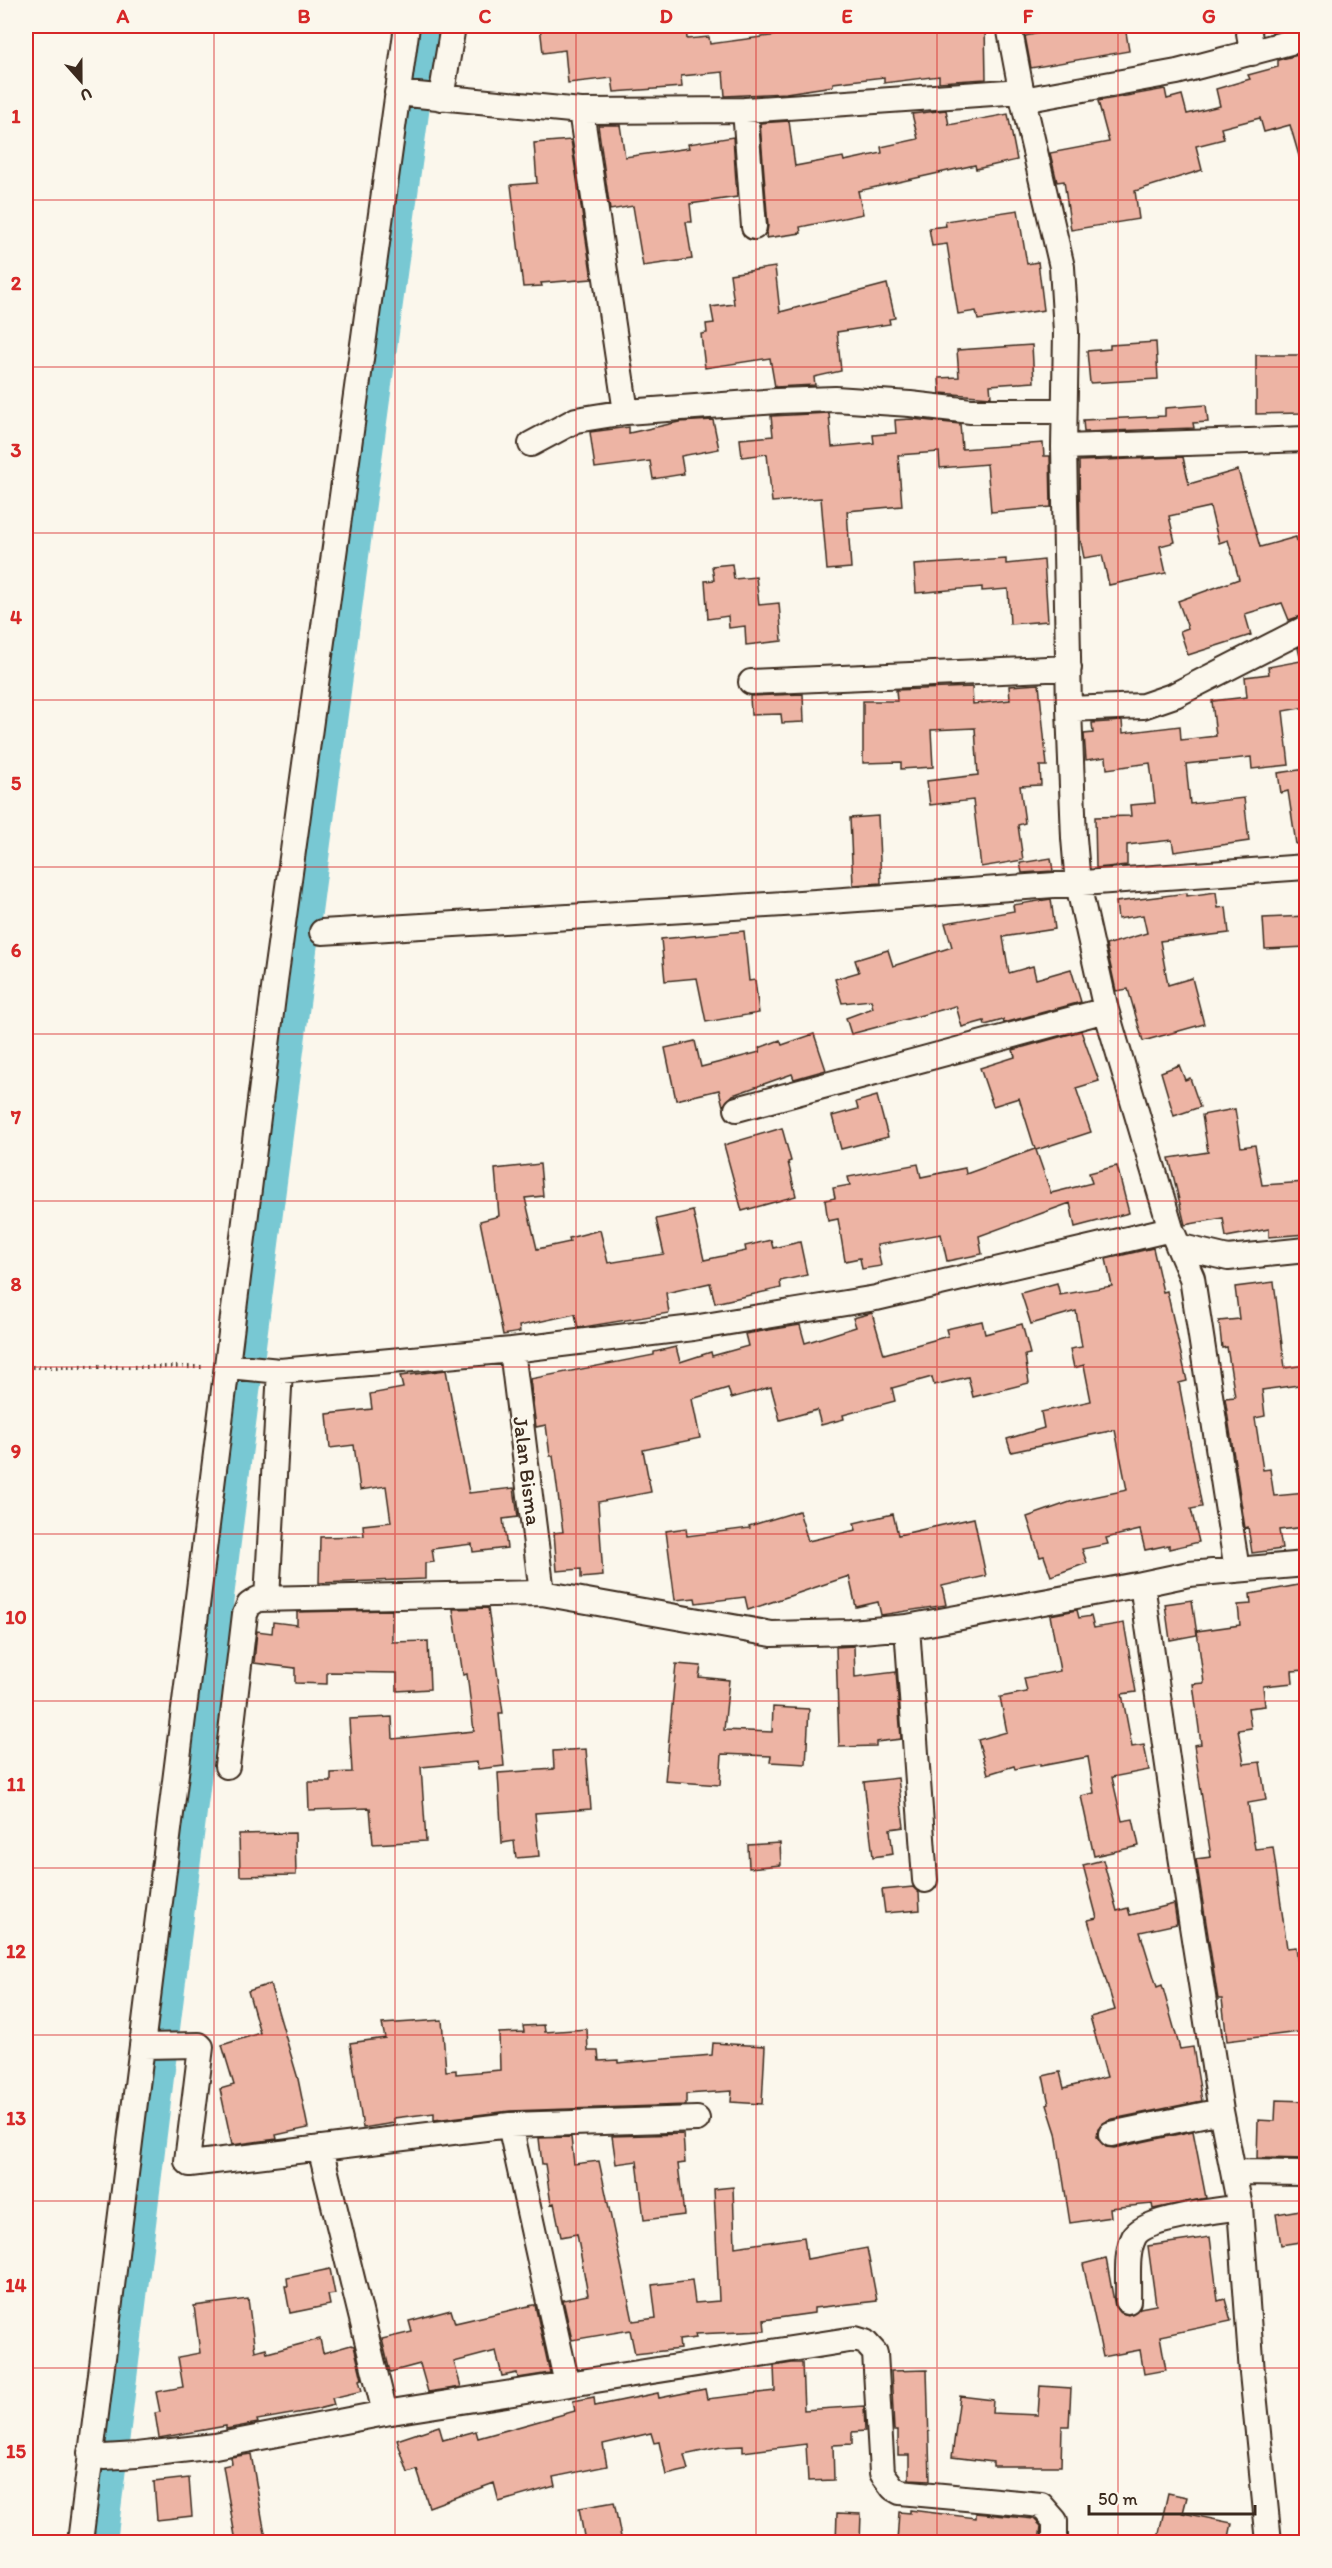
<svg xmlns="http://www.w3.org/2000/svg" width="1332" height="2568" font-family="Itim,sans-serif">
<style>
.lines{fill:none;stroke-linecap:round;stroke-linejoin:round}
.canal{stroke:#78c8d3;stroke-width:24}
.building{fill:#edb4a4;stroke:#3b2a1e;stroke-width:1.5}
.minor-casing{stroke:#3b2a1e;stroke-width:28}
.path{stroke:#3b2a1e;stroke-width:4;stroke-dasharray:1.5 4.5;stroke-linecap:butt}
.minor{stroke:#fbf7ec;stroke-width:24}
.grid{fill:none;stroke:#d62828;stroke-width:1.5;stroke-opacity:0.55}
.labels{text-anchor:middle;stroke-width:5;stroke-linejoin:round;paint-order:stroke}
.street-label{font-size:21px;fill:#3b2a1e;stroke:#fbf7ec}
.neatline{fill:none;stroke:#d62828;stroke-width:2}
.grid-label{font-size:20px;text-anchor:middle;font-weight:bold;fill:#d62828}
</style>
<rect width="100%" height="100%" fill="#fbf7ec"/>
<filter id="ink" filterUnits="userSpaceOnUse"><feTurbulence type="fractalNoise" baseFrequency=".0167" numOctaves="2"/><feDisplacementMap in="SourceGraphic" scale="12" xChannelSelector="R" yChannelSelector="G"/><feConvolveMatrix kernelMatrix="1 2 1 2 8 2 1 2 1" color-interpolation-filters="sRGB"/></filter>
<g filter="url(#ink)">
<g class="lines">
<!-- canal -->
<path class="canal" d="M105,2542C207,1703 313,864 429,26"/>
</g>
<!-- building -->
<path class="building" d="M540,26H686L687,39L709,37L710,44L807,31L806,26H872V29L898,26H985L986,79L939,82V76L884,83V77L833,83V86L786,93L725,96L723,72L681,76L682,87L614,92L612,78L568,83L565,50L543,53Z
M1055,26H1125L1129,51L1031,68L1025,36L1055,30Z
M1271,26H1298L1272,32Z
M1306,53V165L1302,166L1290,125L1264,132L1260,118L1221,128L1224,139L1196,146L1202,170L1135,191L1139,219L1071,230L1064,181L1057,182L1050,153L1109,142L1098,101L1165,89L1167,99L1182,95L1187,114L1220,106L1216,89L1250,79L1248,75L1278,67V60Z
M946,110L949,125L1008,114L1017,160L976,169L975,165L858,191L863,214L800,227L801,233L766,238L768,226L760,123L789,121L795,166L843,157L844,161L882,153L881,147L918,139L912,114Z
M598,125H620L625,157L689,148L688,144L733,137L737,197L690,204L692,222H686L692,259L643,266L633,206L610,210Z
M571,140L592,279L541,283L542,286L523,287L511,185L537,183L534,143Z
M1018,210L1027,264L1038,262L1044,310L978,320L976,311L958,314L947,244L932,246L929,228L946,226L945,221Z
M775,267L780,312L887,284L895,318L889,319L890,324L837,332L841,371L814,377L815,385L775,387L770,358L705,368L701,334L707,333L706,324L714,323L711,307L734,304L730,274Z
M1156,342L1158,379L1090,383L1087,351L1110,349V345Z
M1032,345L1034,382L990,385L991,397L940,393L939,378L959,377L957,350Z
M1256,355H1303L1304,413L1256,414Z
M1206,405L1208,422L1193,423L1194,428L1084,432L1083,420L1165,416V408Z
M829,413L832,447L874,443L873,435L896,433L895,420L912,419L960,424L962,449L1043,443L1044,456H1050L1051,507L991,512L987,464L940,468L939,452L898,455L902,506L847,511L851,568L827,570L821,498L772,502L767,454L742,457L740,439L773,436L771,416Z
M713,420L719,449L681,456L684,474L653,479L650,461L595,468L590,432L629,427V433L679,422Z
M1183,457L1189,484L1238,470L1260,547L1296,537L1298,545L1306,543V614L1289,620L1282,603L1245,614L1251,635L1188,655L1180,631L1188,628L1178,601L1239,579L1228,540L1219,543L1210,507L1169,516L1175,542L1160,546L1166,573L1109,585L1102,555L1084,558L1080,538L1079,461Z
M1006,559V564L1044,560L1048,621L1010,624L1008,589L982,591V587L916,593L914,565Z
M732,564L734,579L756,577L759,605L779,603L782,641L746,645L745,626L729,628L728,616L708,619L705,581L714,580L712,566Z
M1306,644V707L1283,711L1289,765L1252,769L1251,757L1186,764L1190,804L1244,798L1249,841L1174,852L1172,840L1127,845V865L1096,868L1095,817L1131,816L1130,805L1155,803L1150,763L1107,769L1106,757L1086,760L1084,734L1093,733L1092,723L1122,721L1123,733L1180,726L1181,740L1216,736L1212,701L1247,697L1245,677L1269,674L1268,667L1301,661L1298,648Z
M1039,684L1047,766H1040L1041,785L1020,786L1025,823L1018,825L1023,860L981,867L973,800L930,805L927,781L978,775L975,728L931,730L933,767L901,769V762L863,763V701H897L896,690L972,687L973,704L1010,700L1009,686Z
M803,694L804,722L782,723L781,714L751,715L750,696Z
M1306,769V843L1296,844L1288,791L1281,793L1278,773Z
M878,816L881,883L853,885L850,818Z
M1051,858L1053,871L1022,873L1020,863Z
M1216,892L1218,908L1226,907L1229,933L1160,941L1168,985L1192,978L1204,1024L1143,1041L1128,989L1116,991L1106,945L1147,933L1143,915L1118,919L1116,902L1187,893V896Z
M1051,899L1055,929L1003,937L1009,973L1033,966L1036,979L1071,969L1081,1002L1004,1023L1003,1020L985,1025L984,1021L962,1027L956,1006L851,1034L846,1018L873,1008L871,1000L842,1003L835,979L859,972L855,960L888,950L893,966L952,947L945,923L1014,911L1013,905Z
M1306,916V947L1265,949L1263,918Z
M744,931L749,981L755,980L759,1013L706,1022L697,978L665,981L661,939Z
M1081,1031L1099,1081L1076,1088L1091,1132L1036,1150L1051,1193L1092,1183L1089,1173L1117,1166L1129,1213L1075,1227L1070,1203L979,1236L982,1254L947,1261L941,1234L877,1245L881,1266L862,1269L860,1258L845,1261L838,1219L828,1221L825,1200L835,1198L833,1188L850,1185L848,1177L918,1164L921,1177L965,1168L966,1174L1035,1149L1019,1098L993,1106L980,1068L1015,1057L1013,1050Z
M814,1034L826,1070L794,1079L792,1074L733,1095L723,1106L719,1090L676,1100L665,1048L695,1041L701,1067L760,1052L759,1048L780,1040L782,1045Z
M1179,1065L1185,1080L1190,1078L1200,1107L1174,1116L1161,1072Z
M877,1096L888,1137L841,1149L832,1116L858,1109L856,1102Z
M1235,1109L1241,1147L1255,1145L1262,1185L1306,1182V1234L1269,1237V1229L1226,1237L1223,1218L1185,1225L1169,1158L1208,1152L1202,1115Z
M782,1128L791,1161L788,1162L796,1196L742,1211L724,1145Z
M540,1164L543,1196L525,1198L537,1249L570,1242L569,1238L600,1230L608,1263L664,1254L656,1219L693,1211L704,1260L746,1251L745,1246L771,1240L773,1248L800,1242L807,1275L780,1281L781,1288L715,1303L710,1283L666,1293L669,1313L578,1328L575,1314L519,1326L520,1332L503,1335L480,1221L499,1216L495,1169Z
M1153,1248L1163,1292L1167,1291L1187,1381L1179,1383L1202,1507L1191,1509L1199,1542L1169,1549V1545L1145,1550L1140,1530L1106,1538L1108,1544L1082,1549L1087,1563L1051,1576L1044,1556L1040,1557L1027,1517L1070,1502L1127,1490L1115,1430L1011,1452L1007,1439L1044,1428L1041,1412L1091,1401L1084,1365L1074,1368L1070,1349L1082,1347L1076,1311L1031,1324L1021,1293L1057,1283L1060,1295L1112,1286L1106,1259Z
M1274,1282L1285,1368L1306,1365V1384L1262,1390L1265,1416L1255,1418L1263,1470L1270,1469L1274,1496L1306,1493V1527L1279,1530L1282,1549L1252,1553L1248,1527L1245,1528L1225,1398L1235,1397L1227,1347L1222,1348L1219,1321L1239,1319L1235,1287Z
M872,1313L884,1354L948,1336L946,1329L982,1321L985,1334L1022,1324L1030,1354L1025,1355L1029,1383L973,1397L968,1377L934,1385L932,1377L892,1388L895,1401L843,1415L844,1419L821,1425L817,1410L780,1420L771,1387L731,1398L728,1388L692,1399L700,1438L643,1450L651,1492L598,1502L603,1576L581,1578V1569L557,1571L554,1533L563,1532L553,1456H550L546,1425L536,1427L530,1379L654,1355V1352L676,1347L680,1362L711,1352L712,1356L748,1346L745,1334L800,1325L805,1343L856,1327L853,1318Z
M446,1370L469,1493L514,1488L518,1517L503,1519L507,1548L473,1552L472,1544L432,1549L434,1562L425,1563V1579L319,1583L320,1537L364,1536L363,1525L391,1522L386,1486L360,1490L354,1445L330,1448L327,1414L372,1409L370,1394L403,1388L400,1376Z
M799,1511L808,1541L856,1530L854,1523L893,1514L898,1535L974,1518L986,1576L942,1586L946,1605L881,1615L878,1602L856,1607L849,1576L748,1610L745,1597L696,1603L695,1598L675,1600L666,1531L686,1528L687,1536L750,1528L749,1526Z
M1304,1584L1306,1670L1292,1671L1293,1683L1263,1686L1265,1706L1248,1708L1251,1728L1238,1730L1244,1764L1260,1762L1266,1800L1248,1803L1255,1849L1273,1847L1287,1948L1296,1947L1306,2031L1227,2041L1222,1999H1218L1196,1859L1211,1857L1194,1745L1201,1744L1193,1684L1204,1683L1197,1631L1240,1625L1238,1605L1251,1604L1250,1594Z
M1192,1600L1197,1635L1170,1640L1165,1604Z
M488,1608L503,1713H499L504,1766L478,1769L477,1762L421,1767L426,1841L373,1844L370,1808L309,1810L308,1782H331V1773L352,1772L349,1719L392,1717L393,1739L474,1731L467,1674L463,1675L453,1609Z
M392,1610V1642L428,1641L430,1689L397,1691V1673L327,1672V1684L295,1683V1668L254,1663L257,1631L272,1633L273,1622L297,1625V1612Z
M1077,1610L1079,1618L1091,1616L1094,1628L1124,1623L1136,1692L1122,1694L1132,1747L1144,1745L1149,1770L1112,1777L1122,1821L1133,1819L1139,1846L1094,1856L1081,1796L1094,1793L1088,1757L1040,1766V1764L1015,1769L1014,1766L988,1774L978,1740L1007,1732L1000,1697L1027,1692L1024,1678L1060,1671L1050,1615Z
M854,1646L855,1677L896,1672L901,1739L876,1742V1746L839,1747L836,1647Z
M676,1664L701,1666L699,1677L729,1680L724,1730L772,1732L773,1707L809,1709L806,1764L770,1762L771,1756L722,1754L720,1785L665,1781Z
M586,1749L591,1809L535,1813L539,1856L516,1858L514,1841L502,1843L498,1773L554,1769L553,1751Z
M898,1778L904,1827L890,1829L893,1854L873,1857L864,1782Z
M295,1833L296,1875L240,1876L239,1834Z
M780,1843L781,1865L749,1868L748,1845Z
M1103,1860L1117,1911L1128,1908L1130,1915L1174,1904L1177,1924L1140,1932L1157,1987L1162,1985L1180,2049L1193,2047L1202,2101L1108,2120L1098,2129L1097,2137L1106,2147L1114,2148L1193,2131L1206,2198L1153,2209L1152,2204L1110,2208L1111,2217L1070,2223L1056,2133L1047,2105L1049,2104L1043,2076L1060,2072L1064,2088L1107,2077L1090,2017L1115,2010L1088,1920L1097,1918L1083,1865Z
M913,1887L919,1893L920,1910L885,1913L882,1890Z
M270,1984L298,2079L308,2128L276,2135L277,2139L232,2145L220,2089L234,2085L222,2045L260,2033L248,1991Z
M442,2020L446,2071L456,2070V2074L500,2070L499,2033L524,2032L523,2026L544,2025L545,2032L587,2029L588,2051H598L599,2061L618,2060V2063L712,2055L713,2043L765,2046L762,2104L731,2102L732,2091L686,2094V2105L510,2111L434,2120V2113L394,2118V2123L363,2128L350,2043L385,2038L382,2024Z
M1276,2100L1306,2101V2159L1257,2158L1258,2120L1275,2121Z
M683,2134L685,2163L678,2164L684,2215L644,2220L637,2161L616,2164L612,2136Z
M571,2137L574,2164L599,2161L633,2321L656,2318L652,2285L692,2280L695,2303L719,2301L714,2189L733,2187L735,2247L804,2237L807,2259L867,2248L877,2301L814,2308V2313L764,2320L765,2331L695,2334L696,2338L679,2340L680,2349L635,2354L630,2330L572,2340L563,2300L588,2295L577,2234L561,2237L554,2203L551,2204L545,2164H542L539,2138Z
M1306,2209V2241L1281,2245L1276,2214Z
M1210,2237L1218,2301L1225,2299L1231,2321L1160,2336L1166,2370L1144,2374L1140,2350L1103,2357L1083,2264L1106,2258L1115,2307L1119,2312L1128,2315L1140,2308L1156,2305L1148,2246Z
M330,2269L335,2294L328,2295L330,2305L290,2313L285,2286H288L287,2278Z
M248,2299L255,2351L266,2348L267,2353L320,2339L323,2353L351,2345L354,2346L362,2379L359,2380L362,2391L332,2398L334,2405L314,2410L257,2420L258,2423L226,2429V2426L159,2438L155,2413L160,2412L156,2392L183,2387L178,2357L200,2353L194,2306Z
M533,2305H535L550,2373L518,2378L517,2373L502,2376L496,2351L454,2362L461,2387L428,2392L420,2364L390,2372L382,2339L412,2332L409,2321L451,2310L455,2323Z
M792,2363H802L804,2410L864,2406L865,2431L852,2432V2444L833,2445L834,2480L808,2481L806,2444L743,2452V2446L721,2447L684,2455L688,2470L666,2475L659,2442L654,2443L651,2433L603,2444L607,2466L553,2477L555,2486L499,2502L494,2483L429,2507L417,2470L408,2473L397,2440L439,2426L443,2440L476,2431L478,2438L575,2411L573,2401L594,2397L595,2406L658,2393L659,2398L705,2389L707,2399L775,2391L774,2366Z
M927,2370L930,2480L909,2479V2455H898V2430H894L891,2371Z
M1040,2386L1071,2388L1069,2426H1062L1061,2466H993V2462L952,2457L960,2396L993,2400L992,2413L1038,2415Z
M251,2454L263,2523L267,2542H236L223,2466L232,2464L231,2457Z
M189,2478L192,2516L157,2520L154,2482Z
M1168,2493L1187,2497L1183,2513L1232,2523L1228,2542H1157Z
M614,2502L622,2542H585L579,2508Z
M910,2510L976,2518V2513L1034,2519L1041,2526L1039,2542H897L899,2512L910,2513Z
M837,2513L861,2514L860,2542H836Z"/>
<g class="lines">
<!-- minor casing -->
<g class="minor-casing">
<path id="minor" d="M1009,26L1023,100L1062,267L1066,332L1064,447L1069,709L1074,838L1078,884L1106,1010L1171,1229L1192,1278L1237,1570
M1248,26L1252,53
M397,93L581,111L745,110L1022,91
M441,98L453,26
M1023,100L1177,72L1306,38
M745,110L754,227
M581,111L626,412
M531,444L576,420L626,412L777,401L835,399L910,404L971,411H1064
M1064,447L1306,439
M751,682L1069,668
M1069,709L1143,706L1175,695L1306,628
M322,932L816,902L1306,867
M737,1109L1106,1010
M1178,1246L1228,1258L1306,1250
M512,1350L542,1593
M229,1366L280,1371L512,1350L693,1328L876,1298L1171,1229
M267,1598L280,1371
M907,1627L925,1880
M227,1766L245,1614L249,1605L258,1599L542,1593L772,1634L850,1632L907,1627L1142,1584
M143,2046L199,2045L201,2047L187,2161L190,2164L510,2125L697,2119
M510,2125L567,2384
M1111,2134L1221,2111
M320,2148L385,2413
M1235,2172L1306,2173
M1128,2301C1129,2281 1125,2255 1134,2237C1144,2218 1218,2211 1240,2207
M90,2453L104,2457L137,2455L215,2446L385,2413L855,2339L865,2342L875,2353L882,2473L893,2488L900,2492L1041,2505L1055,2521V2542
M80,2542L275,981L407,26
M1269,2542L1252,2373L1240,2207L1221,2111L1181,1856L1142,1584L1189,1574L1306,1564"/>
</g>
<!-- path -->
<path class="path" d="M26,1367H204"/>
<!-- minor -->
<use href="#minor" class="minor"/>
</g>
</g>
<!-- grid -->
<path class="grid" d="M214,26V2542M395,26V2542M576,26V2542M756,26V2542M937,26V2542M1118,26V2542M26,200H1306M26,367H1306M26,533H1306M26,700H1306M26,867H1306M26,1034H1306M26,1201H1306M26,1367H1306M26,1534H1306M26,1701H1306M26,1868H1306M26,2035H1306M26,2201H1306M26,2368H1306"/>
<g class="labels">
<!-- street labels -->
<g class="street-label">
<text transform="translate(527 1471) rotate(83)" y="7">Jalan Bisma</text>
</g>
</g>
<!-- margin -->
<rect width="1332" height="2568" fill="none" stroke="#fbf7ec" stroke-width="66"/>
<!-- north arrow -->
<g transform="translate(81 81) rotate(159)" stroke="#fbf7ec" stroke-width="4.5" paint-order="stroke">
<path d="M0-4.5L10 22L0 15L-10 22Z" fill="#3b2a1e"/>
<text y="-9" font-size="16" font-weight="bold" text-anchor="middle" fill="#3b2a1e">U</text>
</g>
<!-- scale -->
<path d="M1089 2505v9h166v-9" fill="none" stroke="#3b2a1e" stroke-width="3"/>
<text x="1098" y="2505" font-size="18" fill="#3b2a1e" stroke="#fbf7ec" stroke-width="4.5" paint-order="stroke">50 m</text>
<rect x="33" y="33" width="1266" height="2502" class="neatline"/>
<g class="grid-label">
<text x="123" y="23">A</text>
<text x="304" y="23">B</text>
<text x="485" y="23">C</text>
<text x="666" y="23">D</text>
<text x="847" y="23">E</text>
<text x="1028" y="23">F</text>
<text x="1209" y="23">G</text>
<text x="16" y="123">1</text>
<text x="16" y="290">2</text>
<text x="16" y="457">3</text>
<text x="16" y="624">4</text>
<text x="16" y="790">5</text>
<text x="16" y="957">6</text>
<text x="16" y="1124">7</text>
<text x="16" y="1291">8</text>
<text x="16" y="1458">9</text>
<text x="16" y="1624">10</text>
<text x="16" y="1791">11</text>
<text x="16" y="1958">12</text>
<text x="16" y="2125">13</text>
<text x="16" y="2292">14</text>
<text x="16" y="2458">15</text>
</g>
</svg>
